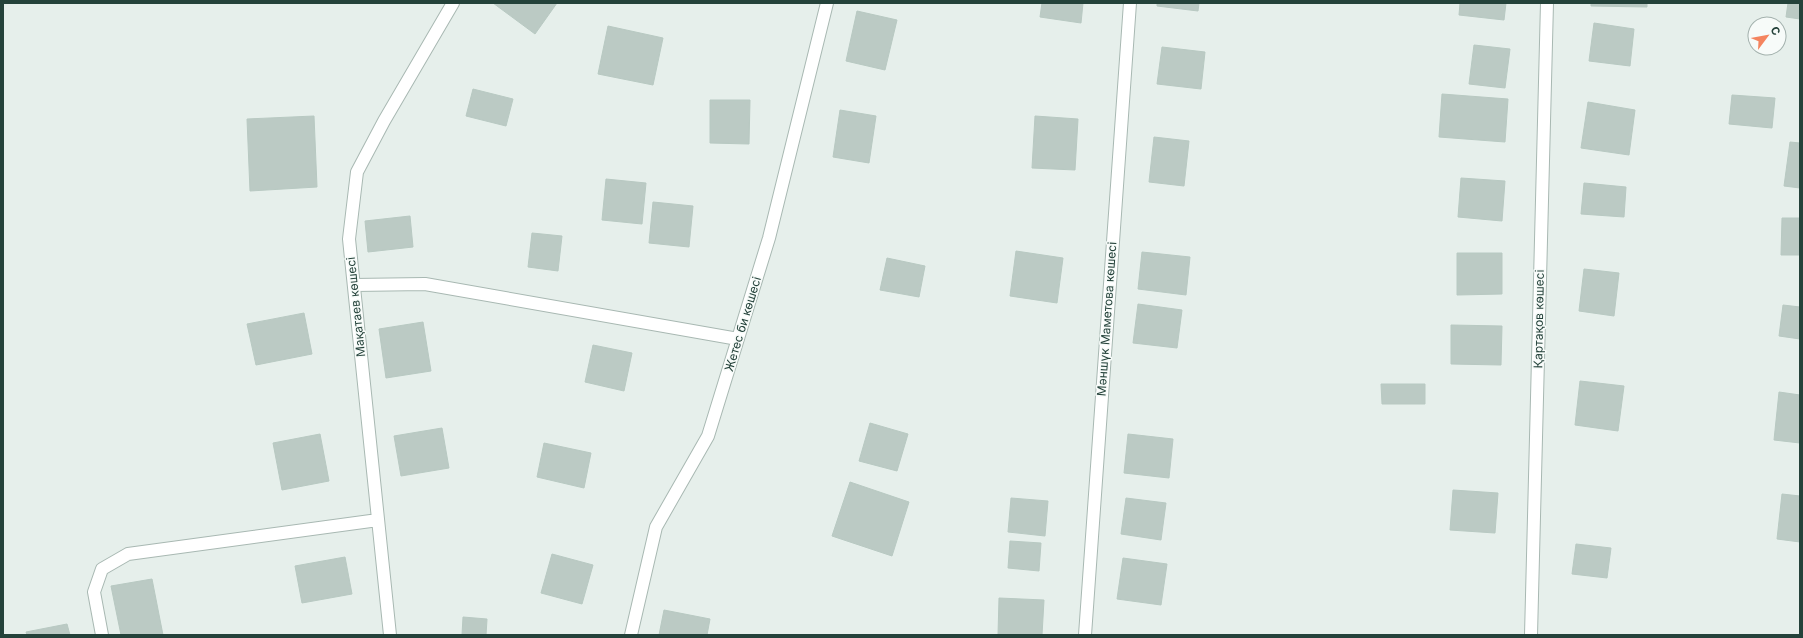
<svg xmlns="http://www.w3.org/2000/svg" width="1803" height="638" font-family="Inter,sans-serif">
<style>
.building{fill:#bbcac4;stroke:#b8c9c2}
.lines{fill:none;stroke-linecap:round;stroke-linejoin:round}
.minor-casing{stroke:#a8b8b2;stroke-width:14}
.minor{stroke:#fff;stroke-width:12}
.labels{text-anchor:middle;stroke-width:3;stroke-linejoin:round;paint-order:stroke}
.street-label{font-size:12px;fill:#24423a;stroke:#f7fbf9}
</style>
<rect width="100%" height="100%" fill="#e6efeb"/>
<!-- building -->
<path class="building" d="M493,3H557L535,34Z
M1042,3H1083L1081,23L1040,17Z
M1157,3H1199L1198,11L1157,6Z
M1460,3H1506L1504,20L1459,15Z
M1591,3H1647V7L1591,6Z
M1788,3H1800V19L1786,17Z
M857,11L897,20L885,70L846,61Z
M1594,23L1634,29L1630,66L1589,61Z
M608,26L663,38L653,85L598,74Z
M1474,45L1510,49L1505,88L1469,84Z
M1162,47L1205,52L1201,89L1157,84Z
M473,89L513,99L506,126L466,116Z
M1442,94L1508,99L1505,142L1439,137Z
M1732,95L1775,98L1772,128L1729,124Z
M710,100H750L749,144L710,143Z
M1588,102L1635,110L1629,155L1581,148Z
M840,110L876,116L869,163L833,157Z
M314,116L317,187L250,191L247,119Z
M1035,116L1078,119L1075,170L1032,168Z
M1154,137L1189,141L1184,186L1149,182Z
M1790,142L1800,143V188L1784,186Z
M1461,178L1505,181L1502,221L1458,217Z
M606,179L646,183L642,224L602,220Z
M1584,183L1626,187L1624,217L1581,214Z
M653,202L693,206L689,247L649,243Z
M410,216L413,247L368,252L365,221Z
M1782,218H1800V255H1781Z
M532,233L562,236L558,271L528,267Z
M1016,251L1063,258L1057,303L1010,296Z
M1142,252L1190,257L1186,295L1138,289Z
M1457,253H1502V294L1457,295Z
M887,258L925,266L919,297L880,290Z
M1584,269L1619,273L1614,316L1579,311Z
M1138,304L1182,310L1177,348L1133,343Z
M1783,305L1800,307V339L1779,336Z
M304,313L312,354L256,365L247,324Z
M423,322L431,371L386,378L379,329Z
M1451,325L1502,326L1501,365L1451,364Z
M593,345L632,353L624,391L585,382Z
M1580,381L1624,386L1618,431L1575,425Z
M1381,384H1425V404H1382Z
M1779,392L1800,395V443L1774,440Z
M870,423L908,434L897,471L859,461Z
M442,428L449,468L401,476L394,436Z
M320,434L329,481L282,490L273,443Z
M1128,434L1173,439L1169,478L1124,473Z
M544,443L591,453L584,488L537,477Z
M850,482L909,502L892,556L832,536Z
M1453,490L1498,493L1495,533L1450,530Z
M1782,494L1800,496V542L1777,539Z
M1011,498L1048,501L1045,536L1008,532Z
M1126,498L1166,503L1161,540L1121,534Z
M1010,541L1041,543L1039,571L1008,568Z
M1576,544L1611,548L1607,578L1572,574Z
M552,554L593,565L582,604L541,593Z
M345,557L352,594L302,603L295,566Z
M1123,558L1167,564L1161,605L1117,599Z
M152,579L163,635H121L111,586Z
M999,598L1044,600L1042,635H998Z
M664,610L710,619L707,635H659Z
M463,617L487,619L486,635H462Z
M67,624L70,635H27L26,632Z"/>
<g class="lines">
<!-- minor casing -->
<g class="minor-casing">
<path id="minor" d="M354,285L425,284L738,339
M102,635L94,592L102,569L128,554L378,520
M390,635L349,239L357,172L384,121L453,3
M631,635L656,527L708,436L769,238L827,3
M1085,635L1130,3
M1531,635L1547,3"/>
</g>
<!-- minor -->
<use href="#minor" class="minor"/>
</g>
<g class="labels">
<!-- street labels -->
<g class="street-label">
<text transform="translate(356 307) rotate(-96)" y="4">Мақатаев көшесі</text>
<text transform="translate(1107 319) rotate(-86)" y="4">Мәншүк Маметова көшесі</text>
<text transform="translate(1539 319) rotate(-89)" y="4">Қартақов көшесі</text>
<text transform="translate(743 324) rotate(-73)" y="4">Жетес би көшесі</text>
</g>
</g>
<!-- border -->
<rect width="1803" height="638" fill="none" stroke="#24423a" stroke-width="8"/>
<!-- north arrow -->
<g transform="translate(1767 36) rotate(58)"><circle r="19" fill="#f7fbf9" stroke="#a3b1ad"/>
<path d="M0-3L7 15L0 10L-7 15Z" fill="#f4845f"/>
<text y="-6" font-size="11" font-weight="bold" text-anchor="middle" fill="#24423a">С</text>
</g>
</svg>
